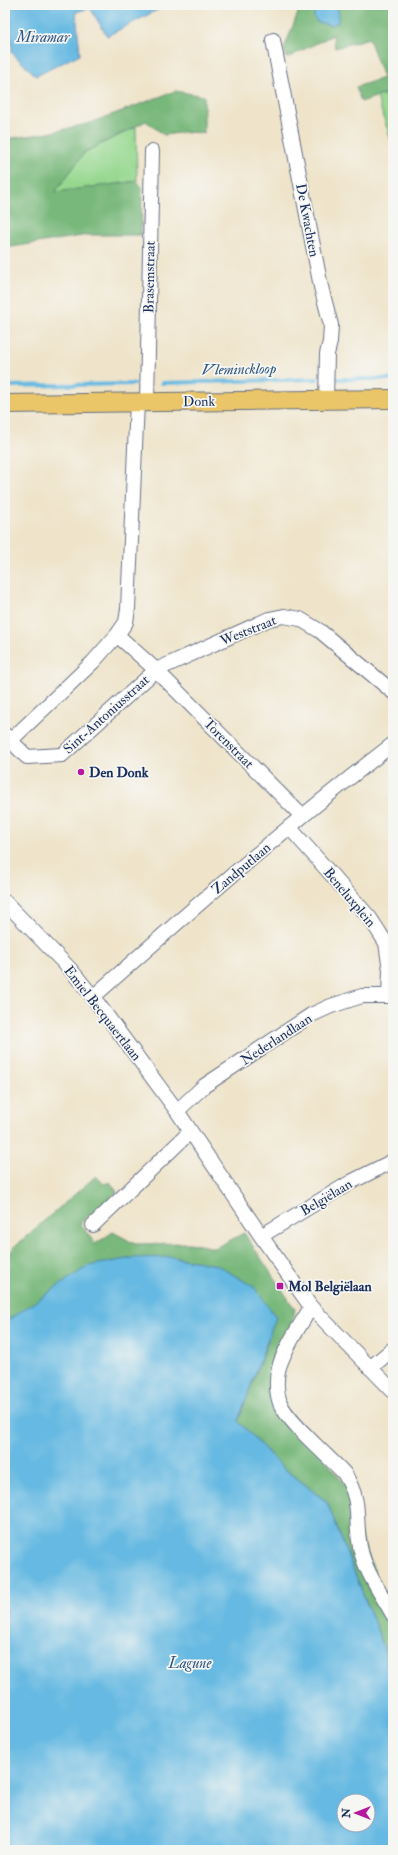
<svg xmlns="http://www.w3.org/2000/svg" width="398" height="1855" font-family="'IM FELL Double Pica',serif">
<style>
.green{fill:#96d88f;stroke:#588476}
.forest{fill:#78b87a;stroke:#4a746c}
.water{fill:#66b9e2;stroke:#4074a0;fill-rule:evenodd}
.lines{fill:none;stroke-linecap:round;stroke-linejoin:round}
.stream{stroke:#66b9e2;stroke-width:4}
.minor-casing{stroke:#656e84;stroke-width:16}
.major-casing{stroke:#656e84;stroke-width:20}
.minor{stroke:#fff;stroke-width:14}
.major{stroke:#ebc669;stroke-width:18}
.poi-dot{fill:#b5179e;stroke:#f6f6f2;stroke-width:1.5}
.labels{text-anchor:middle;stroke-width:3.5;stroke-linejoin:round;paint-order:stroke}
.street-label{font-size:14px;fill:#1b2f5e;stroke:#f6f6f2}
.poi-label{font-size:14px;font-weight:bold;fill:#1b2f5e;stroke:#f6f6f2;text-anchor:start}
.water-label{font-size:15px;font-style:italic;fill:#325886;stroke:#f6f6f2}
</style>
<rect width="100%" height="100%" fill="#f6f6f2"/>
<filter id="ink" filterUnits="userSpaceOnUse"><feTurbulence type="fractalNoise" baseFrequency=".025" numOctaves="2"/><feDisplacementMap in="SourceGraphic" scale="8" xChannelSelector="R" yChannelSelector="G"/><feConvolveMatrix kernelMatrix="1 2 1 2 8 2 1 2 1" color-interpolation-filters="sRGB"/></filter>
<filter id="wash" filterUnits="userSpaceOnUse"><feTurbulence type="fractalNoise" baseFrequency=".012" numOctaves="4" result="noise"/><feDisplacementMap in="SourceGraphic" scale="16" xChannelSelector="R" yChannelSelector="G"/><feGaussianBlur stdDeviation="0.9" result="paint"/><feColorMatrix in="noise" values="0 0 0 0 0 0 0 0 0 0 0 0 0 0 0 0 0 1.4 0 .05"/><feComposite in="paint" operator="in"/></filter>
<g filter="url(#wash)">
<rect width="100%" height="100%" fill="#efe4ca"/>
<!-- green -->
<path class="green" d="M393,91V147L377,97Z
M136,127L137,181L54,193L85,152Z"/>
<!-- forest -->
<path class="forest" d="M301,5H393V91L361,102L356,87L383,78L369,38L335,48L333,35L287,58L284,49Z
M175,91L204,96V133L186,132L164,135L146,121L85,152L55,192L137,181L142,187L141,235H88L5,248V139L49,133L90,123Z
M96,1176L104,1184L110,1182L117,1192L80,1223L95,1244L113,1232L135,1244L189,1243L215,1248L244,1233L295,1309L276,1398L351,1492L352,1513L393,1620V1697L383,1645L327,1502L280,1465L238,1421L268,1341L254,1287L216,1265L172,1257L5,1322V1260L15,1246Z"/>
<!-- water -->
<path class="water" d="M10,5H167L107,36L90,8L76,12L80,54L36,76L12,53Z
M315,5H337L339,16L337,23L331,25L317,22L314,17Z
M172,1257L217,1265L254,1287L276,1317L238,1421L280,1465L327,1502L383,1645L393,1697V1850H5V1322L88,1266L132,1258ZM344,1801H368V1825H344Z"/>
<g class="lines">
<!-- stream -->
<path class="stream" d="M337,379H393
M162,383L317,379
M5,386L135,384"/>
</g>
</g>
<g filter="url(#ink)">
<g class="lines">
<!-- minor casing -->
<g class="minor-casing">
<path id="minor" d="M273,40L321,287L331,325L330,342L327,354L326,400
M147,402L152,151
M117,635L156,670L302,816
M5,735L27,757L62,755L156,670L269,619L284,616L300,619L320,631L393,692
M11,740L93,662L117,635L126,622L128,609L137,402
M289,827L370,918L386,943L390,970L389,996L393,997
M5,902L71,970L93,997L177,1111L261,1236L311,1307L393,1391
M93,997C191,910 289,824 393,744
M177,1111L204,1086L311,1015L331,1006L362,996H389
M93,1225L190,1132
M261,1236L351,1182L393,1161
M311,1307C300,1326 286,1345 279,1367C276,1377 276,1392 280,1403C287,1421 329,1457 344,1473C363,1503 354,1517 360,1547C365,1572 381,1593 393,1615
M370,1368L393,1349"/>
</g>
<!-- major casing -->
<g class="major-casing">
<path id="major" d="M5,404L393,399"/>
</g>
<!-- minor -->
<use href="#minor" class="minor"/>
<!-- major -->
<use href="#major" class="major"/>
</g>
</g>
<!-- markers -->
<g class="poi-dot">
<circle cx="81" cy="772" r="4"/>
<rect x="276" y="1282" width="8" height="8" rx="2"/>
</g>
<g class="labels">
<!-- street labels -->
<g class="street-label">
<text transform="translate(308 220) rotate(79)" y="5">De Kwachten</text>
<text transform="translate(149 277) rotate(-89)" y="5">Brasemstraat</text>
<text transform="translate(199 401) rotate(-1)" y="5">Donk</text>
<text transform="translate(248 630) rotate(-22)" y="5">Weststraat</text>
<text transform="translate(106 714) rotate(-42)" y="5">Sint-Antoniusstraat</text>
<text transform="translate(229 743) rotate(45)" y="5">Torenstraat</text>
<text transform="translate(241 868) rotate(-40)" y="5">Zandputlaan</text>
<text transform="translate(350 897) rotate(50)" y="5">Beneluxplein</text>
<text transform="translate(103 1013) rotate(52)" y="5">Emiel Becquaertlaan</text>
<text transform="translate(276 1039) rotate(-33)" y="5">Nederlandlaan</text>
<text transform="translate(326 1197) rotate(-31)" y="5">Belgiëlaan</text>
</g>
<!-- poi labels -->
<g class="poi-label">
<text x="89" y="777">Den Donk</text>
<text x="288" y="1291">Mol Belgiëlaan</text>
</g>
<!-- water labels -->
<g class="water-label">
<text x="43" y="42">Miramar</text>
<text transform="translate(239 369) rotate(-1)" y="5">Vleminckloop</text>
<text x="190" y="1668">Lagune</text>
</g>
</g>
<!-- margin -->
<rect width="398" height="1855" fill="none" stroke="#f6f6f2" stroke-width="20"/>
<!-- north arrow -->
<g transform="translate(356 1813) rotate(270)"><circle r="19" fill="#f6f6f2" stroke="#9ea6b7"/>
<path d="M0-3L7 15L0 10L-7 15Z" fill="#b5179e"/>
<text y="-6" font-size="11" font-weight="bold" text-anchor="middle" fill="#1b2f5e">N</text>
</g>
</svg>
